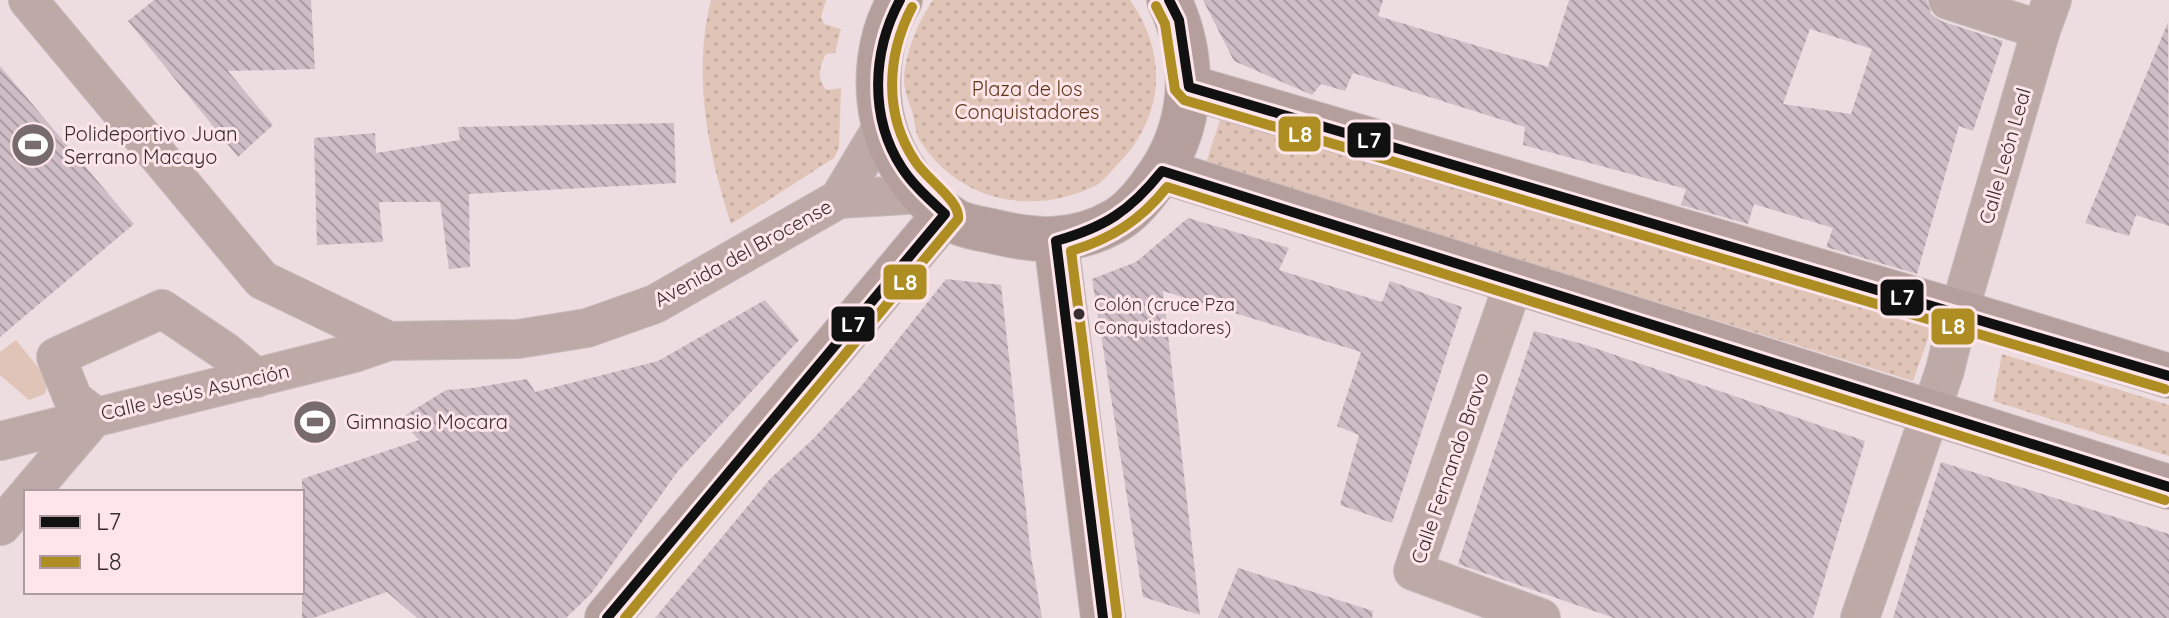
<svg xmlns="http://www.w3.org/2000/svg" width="2169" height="618" font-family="Quicksand,sans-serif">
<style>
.grass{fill:#e0c4b7}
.park{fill:url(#park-dots)}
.building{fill:url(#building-back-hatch);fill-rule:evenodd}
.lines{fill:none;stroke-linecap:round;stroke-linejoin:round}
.minor-casing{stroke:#c7bbbd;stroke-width:40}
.secondary-casing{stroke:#c7bbbd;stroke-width:46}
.minor{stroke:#bdaaa7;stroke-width:38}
.secondary{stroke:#b49f9c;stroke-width:44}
.bus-1-casing{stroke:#fde5e9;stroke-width:16}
.bus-2-casing{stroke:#fde5e9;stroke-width:16}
.bus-1{stroke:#111;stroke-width:10}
.bus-2{stroke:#ae8e23;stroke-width:10}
.bus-dot{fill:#382d2f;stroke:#fde5e9;stroke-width:3}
.labels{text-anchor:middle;stroke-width:6;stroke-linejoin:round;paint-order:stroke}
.bus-label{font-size:18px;fill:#382d2f;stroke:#fde5e9;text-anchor:start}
.park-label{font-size:20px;fill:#5e3515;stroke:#fde5e9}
.poi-label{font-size:20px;fill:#382d2f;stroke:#fde5e9;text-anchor:start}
.street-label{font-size:20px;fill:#382d2f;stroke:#fde5e9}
.line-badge{stroke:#fde5e9;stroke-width:3}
.badge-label{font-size:22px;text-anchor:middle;font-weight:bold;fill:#fff}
</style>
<defs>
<pattern id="park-dots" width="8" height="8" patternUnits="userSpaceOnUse" patternTransform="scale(2)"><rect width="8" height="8" fill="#e0c4b7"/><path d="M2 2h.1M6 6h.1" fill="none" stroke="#c1a99e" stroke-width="1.8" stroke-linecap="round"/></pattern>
<pattern id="building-back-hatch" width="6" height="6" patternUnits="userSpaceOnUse" patternTransform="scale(2)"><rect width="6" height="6" fill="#cfbdc6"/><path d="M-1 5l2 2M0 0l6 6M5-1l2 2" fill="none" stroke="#a99aa1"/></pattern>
</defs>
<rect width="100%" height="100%" fill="#eddde0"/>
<!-- grass -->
<path class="grass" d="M16,340L48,380L45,394L29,400L0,375V352Z"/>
<!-- park -->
<path class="park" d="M711,0H826L821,17L824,24L841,29L835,53L826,54C819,67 816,79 827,90L841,88L839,148L834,158L731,224C708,152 692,75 711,0Z
M933,0H1130C1169,55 1164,118 1117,165C1110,172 1103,182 1095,186C1032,216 962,202 922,144C916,136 915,124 913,115C910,104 904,91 904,80C905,53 918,22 933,0Z
M1221,117L1936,316L1913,381L1206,163Z
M2002,354L2169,405V456L1993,401Z"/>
<!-- building -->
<path class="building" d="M154,0H311L315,69L228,71L273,125L238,157L128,21Z
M1203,0H1383L1378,16L1548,67L1569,0H1927L1931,14L1941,21L2003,41L1973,131L1959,126L1917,274L1826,247L1833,228L1754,204L1748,224L1681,205L1686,189L1523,145L1525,127L1353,73L1345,91L1321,84L1312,95L1234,61ZM1810,29L1872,49L1851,114L1783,104Z
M2168,22L2169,226L2136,215L2129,236L2085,223Z
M0,66L134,224L0,337Z
M674,123L676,183L469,194L470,267L449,269L440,202H379L383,242L317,245L314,138L375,133L376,153L460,140L458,127Z
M1188,218L1289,248L1279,270L1382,302L1390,281L1462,307L1392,523L1340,505L1359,435L1337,426L1361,352L1163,291L1200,615L1143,597L1092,279L1136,262Z
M946,279L1001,285L1031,556L1042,618H655L770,479L813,439L859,389Z
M765,300L799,340L678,471L591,594L566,618H417L387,592L313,618H302V479L419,440L399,419L446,390L473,388L527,379L535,392L658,361Z
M1534,331L1586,345L1865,441L1813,618H1614L1458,564Z
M1941,462L2169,534V618H1893Z
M1238,568L1373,611L1372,618H1218Z"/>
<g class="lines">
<!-- minor casing -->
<g class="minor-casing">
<path id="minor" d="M28,0L262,280L389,341L518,339L587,328L655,304L839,199L923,194
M1948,0L2041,30
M839,199L884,124
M1514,282L1413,571L1541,618
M95,416L73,399L56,357L162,309L226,352L256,378
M0,441L354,353L389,341
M30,492L95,416
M1,526L26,497
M1860,618L1945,370L1959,312L2041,30L2052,0"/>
</g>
<!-- secondary casing -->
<g class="secondary-casing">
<path id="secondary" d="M900,0C878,35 874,83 883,122C892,161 922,202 957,222C968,227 981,229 992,231C1035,242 1075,244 1115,221C1131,212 1143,197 1153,183C1194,129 1198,61 1169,0
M1189,87L1959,312L2169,376
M1162,171L2169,487
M1056,241L1103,618
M607,618L945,214"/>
</g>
<!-- minor -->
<use href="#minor" class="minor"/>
<!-- secondary -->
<use href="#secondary" class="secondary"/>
<!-- bus-1 casing -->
<g class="bus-1-casing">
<path id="bus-1" d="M1169,0L1179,20L1189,87L2169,376
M607,618L945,214C930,200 913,185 902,168C869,117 872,52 900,0
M1103,618L1056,241C1105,227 1130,211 1162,171L2169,487"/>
</g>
<!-- bus-2 casing -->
<g class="bus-2-casing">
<path id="bus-2" d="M1156,6L1165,24L1175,90L1184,100L2165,389
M1117,616L1071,251C1111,239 1141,220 1167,187L2165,500
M625,618L958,219C961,201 925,178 915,161C883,114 887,55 912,7"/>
</g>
<!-- bus-1 -->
<use href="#bus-1" class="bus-1"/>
<!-- bus-2 -->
<use href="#bus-2" class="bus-2"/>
</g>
<!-- icons -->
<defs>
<g id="stadium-disc" transform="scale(2.3)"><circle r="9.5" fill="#776b6d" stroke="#fde5e9"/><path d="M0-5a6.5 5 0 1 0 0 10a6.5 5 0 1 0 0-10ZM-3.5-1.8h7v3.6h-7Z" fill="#fff"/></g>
</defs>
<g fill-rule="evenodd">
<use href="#stadium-disc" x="33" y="145"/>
<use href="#stadium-disc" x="315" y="422"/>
</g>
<!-- markers -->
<circle class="bus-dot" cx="1079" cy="314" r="7"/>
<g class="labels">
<!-- bus labels -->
<g class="bus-label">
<text x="1094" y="311">Colón (cruce Pza<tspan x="1094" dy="23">Conquistadores)</tspan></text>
</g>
<!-- park labels -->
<g class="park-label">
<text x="1027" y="96">Plaza de los<tspan x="1027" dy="23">Conquistadores</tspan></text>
</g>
<!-- poi labels -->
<g class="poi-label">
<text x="64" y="141">Polideportivo Juan<tspan x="64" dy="23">Serrano Macayo</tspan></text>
<text x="346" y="429">Gimnasio Mocara</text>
</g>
<!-- street labels -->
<g class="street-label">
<text transform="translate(2005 156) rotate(-74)" y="7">Calle León Leal</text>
<text transform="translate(743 253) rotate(-29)" y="7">Avenida del Brocense</text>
<text transform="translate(195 392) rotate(-13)" y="7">Calle Jesús Asunción</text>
<text transform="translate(1450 468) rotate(-71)" y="7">Calle Fernando Bravo</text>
</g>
</g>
<g class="line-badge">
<rect x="1277" y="115" width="45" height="38" rx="8" fill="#ae8e23"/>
<rect x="1346" y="121" width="46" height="38" rx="8" fill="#111"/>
<rect x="882" y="263" width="46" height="38" rx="8" fill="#ae8e23"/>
<rect x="1879" y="278" width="46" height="39" rx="8" fill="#111"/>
<rect x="830" y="305" width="46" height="38" rx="8" fill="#111"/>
<rect x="1930" y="307" width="46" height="39" rx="8" fill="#ae8e23"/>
</g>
<g class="badge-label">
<text x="1300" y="142">L8</text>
<text x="1369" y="148">L7</text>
<text x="905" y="290">L8</text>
<text x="1902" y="305">L7</text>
<text x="853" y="332">L7</text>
<text x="1953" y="334">L8</text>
</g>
<!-- legend -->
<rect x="24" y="490" width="280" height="104" fill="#fde5e9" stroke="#ae9b9f" stroke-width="2"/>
<rect x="40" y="516" width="40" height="12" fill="#111111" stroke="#ae9b9f" stroke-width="2"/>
<text x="96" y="530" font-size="24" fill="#382d2f">L7</text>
<rect x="40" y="556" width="40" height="12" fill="#ae8e23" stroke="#ae9b9f" stroke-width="2"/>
<text x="96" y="570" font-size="24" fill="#382d2f">L8</text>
</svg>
